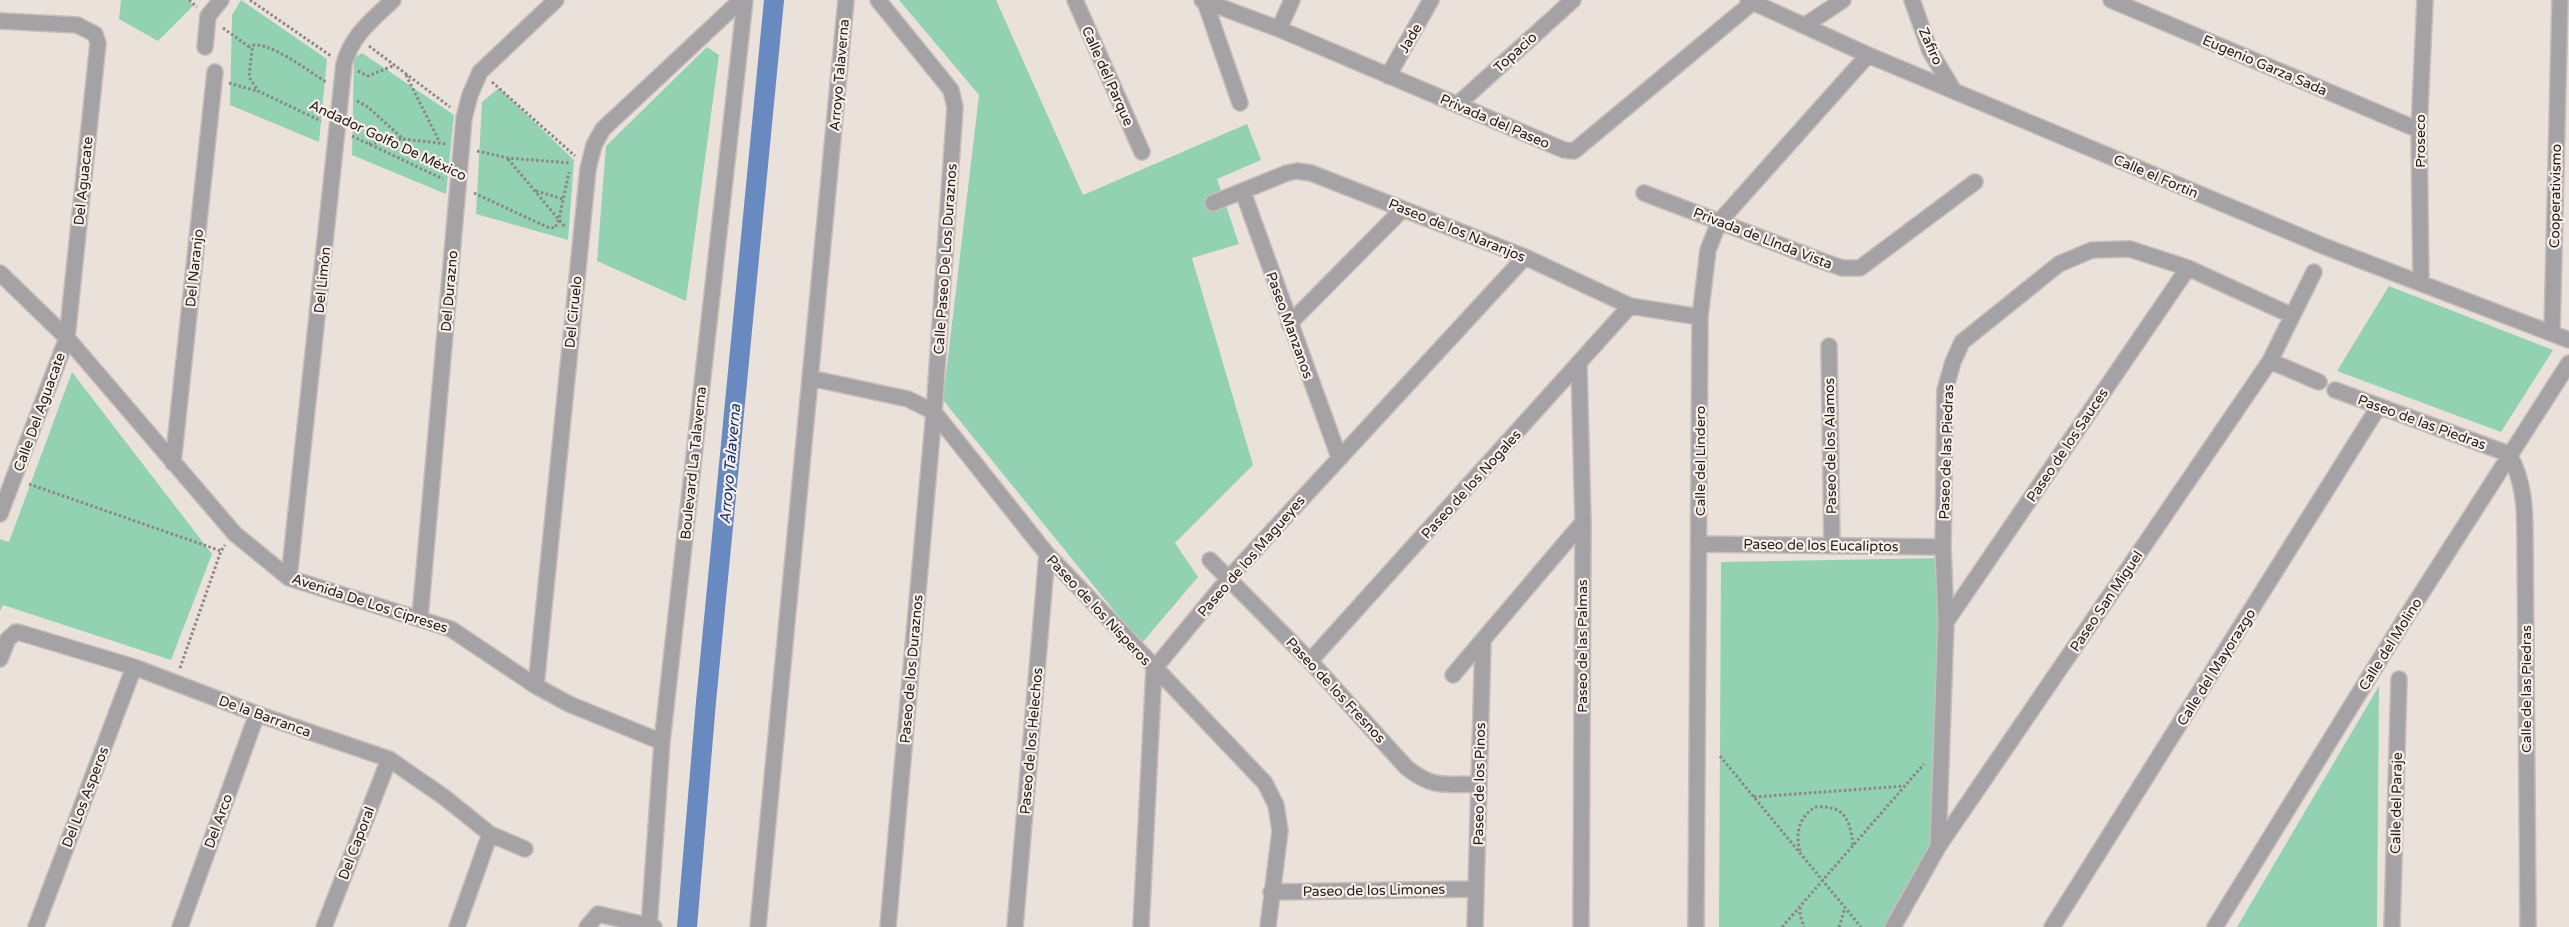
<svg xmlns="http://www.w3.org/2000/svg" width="2569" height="927" font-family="'Varela Round',sans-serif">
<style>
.green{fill:#93d1b3}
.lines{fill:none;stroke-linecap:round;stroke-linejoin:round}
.canal{stroke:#698ac1;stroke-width:20}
.minor-casing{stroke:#c7beb9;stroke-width:18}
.path{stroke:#8c8682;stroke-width:3;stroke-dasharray:2.5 2.5;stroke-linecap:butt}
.minor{stroke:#a5a2a6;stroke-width:15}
.labels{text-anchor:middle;stroke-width:4.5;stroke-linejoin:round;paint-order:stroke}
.street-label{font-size:14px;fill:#23201e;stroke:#f9eee8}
.water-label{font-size:15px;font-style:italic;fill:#093172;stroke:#f9eee8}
</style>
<rect width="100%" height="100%" fill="#ebe1db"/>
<!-- green -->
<path class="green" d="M121,0H187L194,5L158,41L119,19Z
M241,0L327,59L319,142L230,105L232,15Z
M899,0H996L1083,195L1247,124L1261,160L1217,179L1239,244L1192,258L1253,465L1175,543L1198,577L1141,644L943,400L979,95Z
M707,47L719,55L686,301L597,261L606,146Z
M362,53L454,115L446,194L352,155L354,58Z
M499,88L574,160L568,240L476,214L482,102Z
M2389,286L2553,350L2501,432L2337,371Z
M72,372L212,554L171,660L3,605L0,611V539L9,542Z
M1940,558L1933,849L1889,927H1719L1721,562Z
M2379,686L2377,927H2237Z"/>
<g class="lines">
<!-- canal -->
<path class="canal" d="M687,927L706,702L774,0"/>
<!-- minor casing -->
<g class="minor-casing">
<path id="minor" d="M878,0L951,90L955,107L934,412L888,927
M1075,0L1142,152
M1202,0L1279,29L1564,150L1574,151L1753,2
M1748,0L1868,55L2326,247L2569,340
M1912,0L1930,51L1954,91
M2111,0L2419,130
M1205,2L1240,103
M0,21L77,25L95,34L98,43L67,338L0,514
M1804,26L1843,0
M1279,29L1292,0
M205,47L208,16L221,0
M1388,76L1431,0
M1458,104L1573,0
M1243,192L1339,457
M1644,193L1822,261L1842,268H1860L1975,182
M1213,203L1287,173L1297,171L1311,173L1525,257L1630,306L1700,317
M0,273L67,338L235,534L289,578L451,629L536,686L569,704L662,742
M2421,283L2419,130L2425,0
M1289,324L1403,209
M2552,333L2560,0
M1829,346L1832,546
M2270,361L2319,382
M1579,365L1583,522L1581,927
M810,378L908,399L934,412L1047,554L1265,783L1276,805L1280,831L1268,927
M2335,390L2509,454C2524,481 2525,508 2525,538L2528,927
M173,463L215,72
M1700,544L1943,547
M1210,560L1310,661L1406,767C1432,789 1446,784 1478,784
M289,578L344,64C352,35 371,21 393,0
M420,617L464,118L470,95L480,72L556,0
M1946,622L2188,268
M0,659L8,639L16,632L21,633L134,667L257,714L389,759L444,797L490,834L525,849
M1310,661L1630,306
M1453,675L1583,522
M536,686L588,169L594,145L603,129L741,0
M1938,847L1946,622L1943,547L1945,390L1953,362L1962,342L2059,264L2092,250L2130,249L2188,268L2291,315
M1271,892L1476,889
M36,927L134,667
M180,927L257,714
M324,927L389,759
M457,927L490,834
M587,927L598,914L654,927
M649,927L662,742L745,0
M758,927L846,0
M1015,927L1047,554
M1141,927L1154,669L1229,578L1525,257
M1475,927L1483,641
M1696,927L1700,317L1708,250L1719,222L1868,55
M1893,927L1938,847L2270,361L2314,272
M2052,927L2379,406
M2215,927L2403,622L2569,363
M2392,927L2399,679"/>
</g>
<!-- path -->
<path class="path" d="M189,0L197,7
M250,0L331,56
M223,28L252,49L249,77L258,91L321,121
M369,46L450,107
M248,47C264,36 311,73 326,82
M358,71L368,76L395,65
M406,75L440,143
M492,82L575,156
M229,83L257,91
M357,101L368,107L403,139L447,144
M352,136L443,179
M369,144L402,139
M477,151L508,158L571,163
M508,159L565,227
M536,191L563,199
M474,193L547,227L555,228L559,219L569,172
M29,484L221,551
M180,668L221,551L225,545
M1720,756L1861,927
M1754,797L1905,786
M1800,851C1795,833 1799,816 1816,807C1845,805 1850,820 1853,845
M1800,907V915L1804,927
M1782,927L1924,764
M1839,927L1845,908"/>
<!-- minor -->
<use href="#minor" class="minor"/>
</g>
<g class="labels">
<!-- street labels -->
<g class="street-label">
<text transform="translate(1410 38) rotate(-60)" y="5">Jade</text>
<text transform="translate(1931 46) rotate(66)" y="5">Zafiro</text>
<text transform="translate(1515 52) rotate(-42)" y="5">Topacio</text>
<text transform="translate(2265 65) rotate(23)" y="5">Eugenio Garza Sada</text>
<text transform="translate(839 75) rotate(-85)" y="5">Arroyo Talaverna</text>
<text transform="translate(1108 76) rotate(66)" y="5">Calle del Parque</text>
<text transform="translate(1495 121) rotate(23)" y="5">Privada del Paseo</text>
<text transform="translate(388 140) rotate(25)" y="5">Andador Golfo De México</text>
<text transform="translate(2420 141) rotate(-90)" y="5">Proseco</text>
<text transform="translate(2156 176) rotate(23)" y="5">Calle el Fortín</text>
<text transform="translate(83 181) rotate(-84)" y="5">Del Aguacate</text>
<text transform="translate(2555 196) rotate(-89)" y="5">Cooperativismo</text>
<text transform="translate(1457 230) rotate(22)" y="5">Paseo de los Naranjos</text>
<text transform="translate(1763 238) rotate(21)" y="5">Privada de LInda Vista</text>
<text transform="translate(945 259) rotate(-86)" y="5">Calle Paseo De Los Duraznos</text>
<text transform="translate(194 268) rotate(-84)" y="5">Del Naranjo</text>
<text transform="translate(322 280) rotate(-84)" y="5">Del Limón</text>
<text transform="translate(449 291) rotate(-85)" y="5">Del Durazno</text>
<text transform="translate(573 312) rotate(-84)" y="5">Del Ciruelo</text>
<text transform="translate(1290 325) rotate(70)" y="5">Paseo Manzanos</text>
<text transform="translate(39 412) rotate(-70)" y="5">Calle Del Aguacate</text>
<text transform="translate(2422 422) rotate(20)" y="5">Paseo de las Piedras</text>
<text transform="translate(2067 445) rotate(-56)" y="5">Paseo de los Sauces</text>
<text transform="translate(1830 446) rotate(-91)" y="5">Paseo de los Alamos</text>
<text transform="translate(1946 452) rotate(-88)" y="5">Paseo de las Piedras</text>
<text transform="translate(1700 461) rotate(-90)" y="5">Calle del Lindero</text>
<text transform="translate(693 463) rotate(-84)" y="5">Boulevard La Talaverna</text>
<text transform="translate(1471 484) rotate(-48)" y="5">Paseo de los Nogales</text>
<text transform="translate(1821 545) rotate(1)" y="5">Paseo de los Eucaliptos</text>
<text transform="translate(1251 556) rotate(-49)" y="5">Paseo de los Magueyes</text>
<text transform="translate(2106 601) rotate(-56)" y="5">Paseo San Miguel</text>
<text transform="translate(370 603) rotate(18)" y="5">Avenida De Los Cipreses</text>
<text transform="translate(1099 610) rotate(47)" y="5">Paseo de los Nísperos</text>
<text transform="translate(2390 644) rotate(-58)" y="5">Calle del Molino</text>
<text transform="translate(1582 646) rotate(-90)" y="5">Paseo de las Palmas</text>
<text transform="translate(2216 667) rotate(-58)" y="5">Calle del Mayorazgo</text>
<text transform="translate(911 669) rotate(-85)" y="5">Paseo de los Duraznos</text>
<text transform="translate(2526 689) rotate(-90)" y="5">Calle de las Piedras</text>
<text transform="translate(1336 690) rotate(47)" y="5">Paseo de los Fresnos</text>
<text transform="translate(265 716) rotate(20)" y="5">De la Barranca</text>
<text transform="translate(1031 741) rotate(-85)" y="5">Paseo de los Helechos</text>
<text transform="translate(1479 784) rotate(-89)" y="5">Paseo de los Pinos</text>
<text transform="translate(85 797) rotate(-69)" y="5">Del Los Asperos</text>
<text transform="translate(2396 803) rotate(-89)" y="5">Calle del Paraje</text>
<text transform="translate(218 821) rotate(-70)" y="5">Del Arco</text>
<text transform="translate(356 843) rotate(-69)" y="5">Del Caporal</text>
<text transform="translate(1374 890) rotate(-1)" y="5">Paseo de los Limones</text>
</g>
<!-- water labels -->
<g class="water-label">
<text transform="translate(730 464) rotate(-85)" y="5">Arroyo Talaverna</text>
</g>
</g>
</svg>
